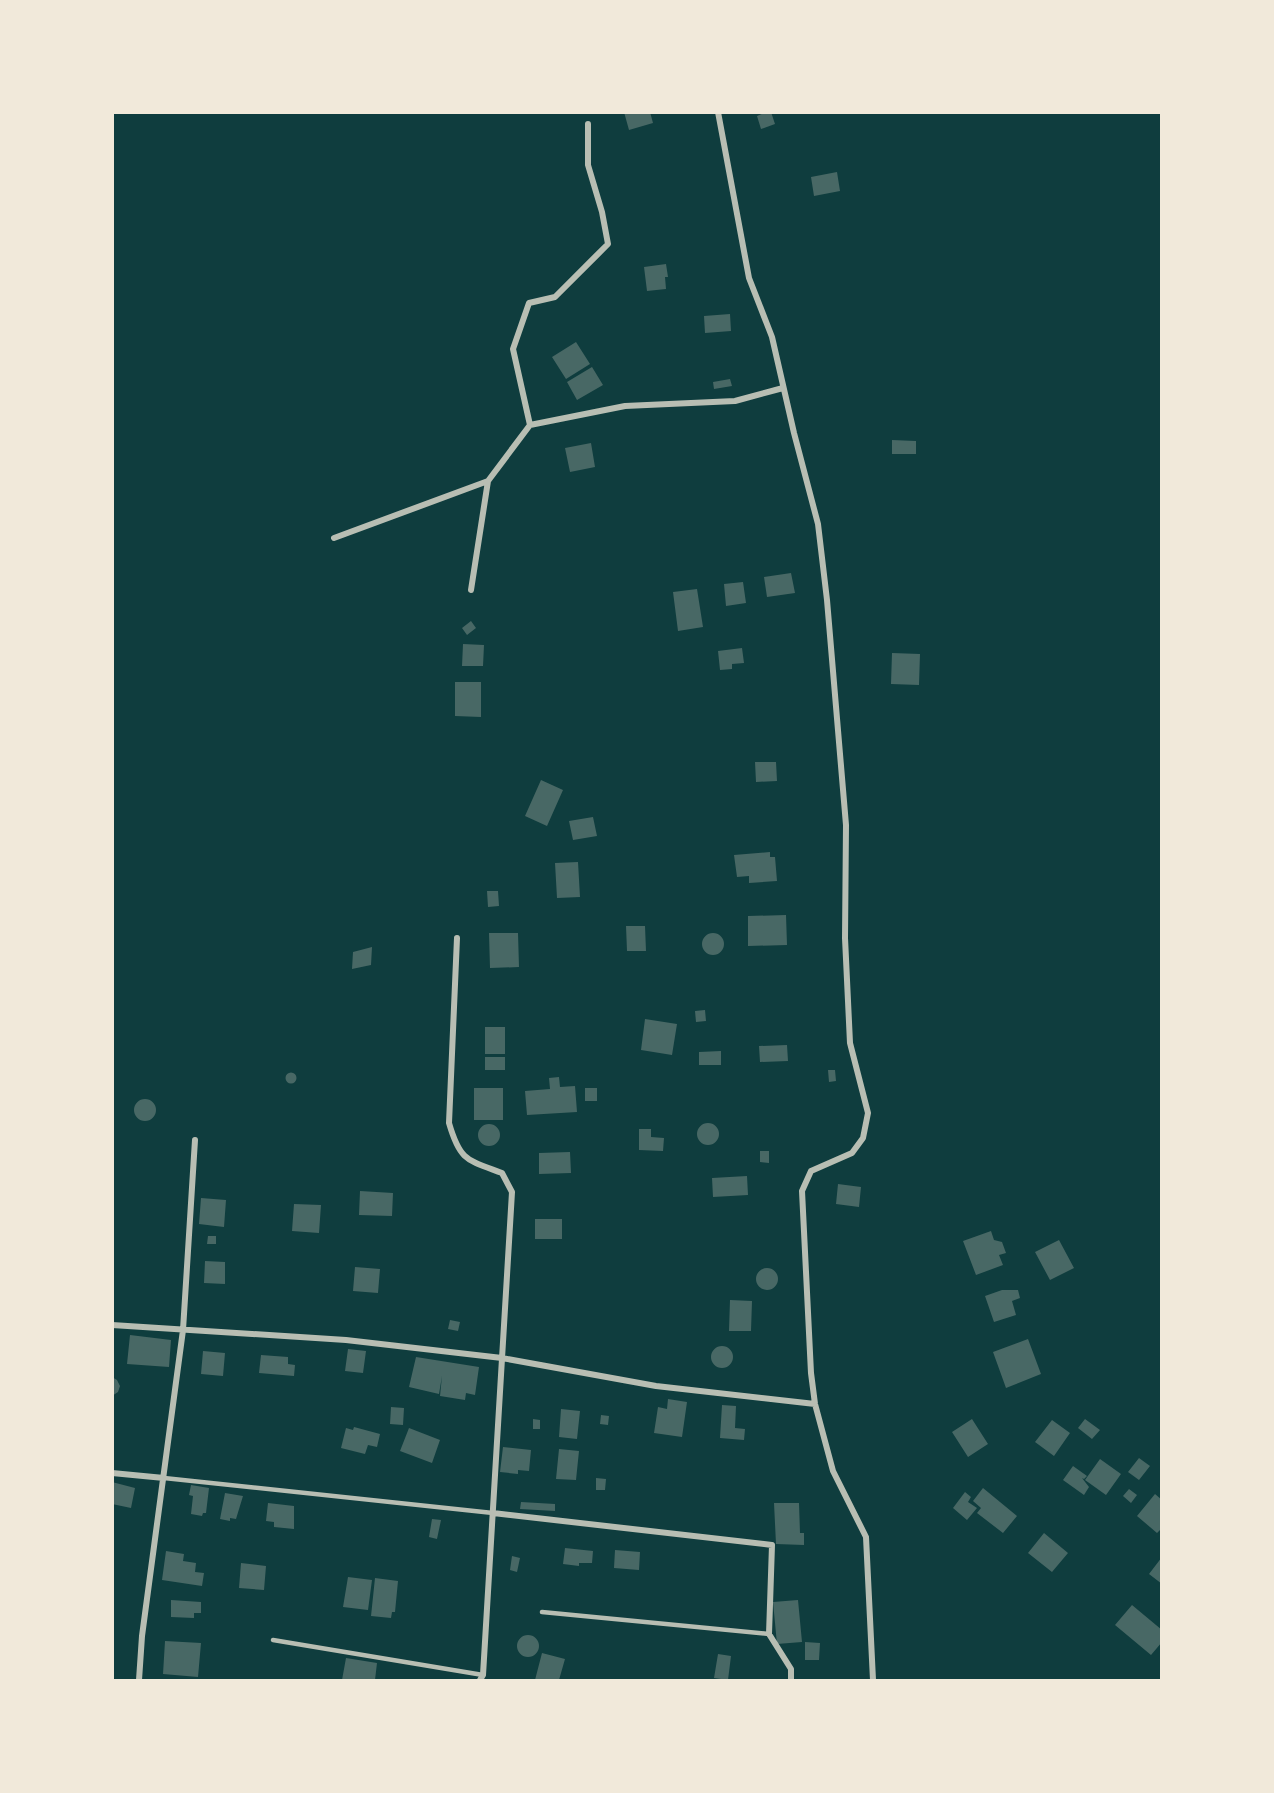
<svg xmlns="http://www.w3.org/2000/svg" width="1274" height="1793" font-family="'IBM Plex Sans',sans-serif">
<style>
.building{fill:#486865}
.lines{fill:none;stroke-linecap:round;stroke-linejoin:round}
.service{stroke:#b8beb3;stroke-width:4.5}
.minor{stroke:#b8beb3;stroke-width:6}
</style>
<rect width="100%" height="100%" fill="#0f3d3e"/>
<!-- building -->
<path class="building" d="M624,112H650L653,123L629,130Z
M766,112H771L775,124L761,129L757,116Z
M837,172L840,191L814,196L811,177Z
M666,264L668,277H665L666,289L647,291L644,267Z
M730,314L731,331L705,333L704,316Z
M576,342L590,364L566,379L552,357Z
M592,367L603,385L577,400L567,382Z
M730,379L732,386L714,389L713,382Z
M892,440L916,441V454H892Z
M591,443L595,467L570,472L565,448Z
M791,573L795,593L767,597L764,577Z
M743,582L746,603L726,606L724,584Z
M697,589L703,627L678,631L673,592Z
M471,621L476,628L467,635L462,628Z
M463,644L484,645L483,666H462Z
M742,648L744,663L732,664V669L720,670L718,651Z
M892,653L920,654L919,685L891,684Z
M455,682H481V717L455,716Z
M755,762H776L777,781L756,782Z
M541,780L563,790L547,826L525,816Z
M593,817L597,836L573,840L569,821Z
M770,852V857H775L777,881L749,883V876L737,877L734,855Z
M578,862L580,897L557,898L555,863Z
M487,891H498L499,906L488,907Z
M786,915L787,945L748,946V916Z
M626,926H645L646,951H627Z
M489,933H518L519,967L490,968Z
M702 944a11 11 0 1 1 22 0a11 11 0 1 1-22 0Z
M372,947L371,965L352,969L353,952Z
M705,1010L706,1021L696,1022L695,1011Z
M645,1019L677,1024L672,1055L641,1050Z
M485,1027H505V1054H485Z
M787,1045L788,1061L760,1062L759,1046Z
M721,1051V1065H699V1052Z
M485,1057H505V1070H485Z
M828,1070H835L836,1081L829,1082Z
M285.5 1078a5.5 5.5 0 1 1 11 0a5.5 5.5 0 1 1-11 0Z
M559,1077L560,1087L575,1086L577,1112L527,1115L525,1091L550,1089L549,1078Z
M474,1088H503V1120H474Z
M585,1088H597V1101H585Z
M134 1110a11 11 0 1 1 22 0a11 11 0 1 1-22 0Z
M697 1134a11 11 0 1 1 22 0a11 11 0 1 1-22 0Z
M478 1135a11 11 0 1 1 22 0a11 11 0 1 1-22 0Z
M639,1129H651V1137L664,1138L663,1151L639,1150Z
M760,1151H769V1163L760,1162Z
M570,1152L571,1173L539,1174V1153Z
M747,1176L748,1195L713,1197L712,1178Z
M838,1184L861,1187L859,1207L836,1204Z
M360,1191L393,1193L392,1216L359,1215Z
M201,1198L226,1200L224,1227L199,1224Z
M294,1204L321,1205L319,1233L292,1231Z
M535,1219H562V1239H535Z
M991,1231L994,1240L1002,1242L1006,1253L999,1255L1003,1265L976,1275L963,1241Z
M208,1236H216V1244H207Z
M1059,1240L1074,1268L1050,1280L1035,1252Z
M205,1261L225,1262V1284L204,1283Z
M355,1267L380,1269L378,1293L353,1291Z
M756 1279a11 11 0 1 1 22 0a11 11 0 1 1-22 0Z
M1002,1290H1018L1020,1298L1012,1301L1016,1315L994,1322L985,1296Z
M730,1300L752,1301L751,1331H729Z
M450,1320L460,1322L458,1331L448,1329Z
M130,1335L171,1340L169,1367L127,1364Z
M1028,1339L1041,1374L1006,1388L993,1352Z
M711 1357a11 11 0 1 1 22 0a11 11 0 1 1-22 0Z
M348,1349L366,1351L363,1373L345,1371Z
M203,1351L225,1353L223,1376L201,1374Z
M261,1355L288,1357V1364L295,1365L294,1376L259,1373Z
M416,1357L479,1367L475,1395L466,1393L465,1400L440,1396L442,1376L439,1394L409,1387Z
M112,1377L117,1380L120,1386L118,1392L112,1396Z
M668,1399L687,1402L682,1437L654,1433L658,1407L667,1409Z
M722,1405L736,1406L735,1428L745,1429L744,1440L720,1438Z
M391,1407L404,1408L403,1425L390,1424Z
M561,1409L580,1411L577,1439L559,1437Z
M601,1415L609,1416L608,1425L600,1424Z
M533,1419L540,1420V1429H533Z
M972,1419L988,1444L968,1457L952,1432Z
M1085,1419L1100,1430L1092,1439L1078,1428Z
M1052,1420L1070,1433L1054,1456L1035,1442Z
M354,1427L380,1434L377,1447L368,1445L365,1454L341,1448L346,1428L353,1430Z
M409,1428L440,1440L432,1463L400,1451Z
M503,1447L531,1450L529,1471L518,1470V1474L500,1472Z
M559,1449L579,1451L576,1480L556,1479Z
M1139,1458L1150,1466L1139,1480L1128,1472Z
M1100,1459L1121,1474L1106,1495L1085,1480Z
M1073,1466L1087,1476L1084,1479L1082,1478L1089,1487L1084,1495L1063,1480Z
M596,1478L606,1479L605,1490H596Z
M112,1482L135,1488L131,1508L112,1504Z
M191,1485L209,1488L206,1513H203L202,1516L191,1514L193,1496L189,1495Z
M983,1488L1017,1516L1003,1533L977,1513L981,1508L973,1501Z
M1129,1489L1137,1495L1131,1503L1123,1496Z
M965,1492L971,1497L968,1502L977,1508L967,1520L953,1508Z
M225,1493L243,1496L236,1519L230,1518V1521L220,1519Z
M1155,1494L1162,1500V1528L1157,1533L1137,1516Z
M521,1502L555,1504V1511L520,1509Z
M268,1503L294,1506V1529L274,1527V1522L266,1521Z
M774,1503H799L800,1533H804V1545L776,1544Z
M432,1519L441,1520L437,1539L429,1537Z
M1044,1533L1068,1553L1052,1572L1028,1553Z
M565,1548L593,1551L592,1563H579V1566L563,1564Z
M615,1550L640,1552L639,1570L614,1568Z
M166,1551L184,1554L183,1561L196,1563L195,1572L204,1573L202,1586L162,1580Z
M512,1556L520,1558L517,1572L510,1570Z
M1162,1557V1584L1149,1574Z
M241,1563L266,1566L264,1590L239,1588Z
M348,1577L372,1580L368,1610L343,1607Z
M375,1578L398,1581L395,1612H392L391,1618L371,1616Z
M171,1600L201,1602V1613H194V1618L171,1617Z
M798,1600L802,1642L777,1644L773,1602Z
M1132,1605L1162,1630V1642L1151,1655L1115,1625Z
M517 1646a11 11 0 1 1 22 0a11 11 0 1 1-22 0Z
M165,1641L201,1643L198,1677L163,1674Z
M805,1642L820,1643L819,1660H805Z
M542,1653L565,1659L559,1680H535Z
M718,1654L731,1656L728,1680L714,1678Z
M346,1658L377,1663L375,1680H342Z"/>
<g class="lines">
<!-- service -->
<path class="service" d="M164,1478L493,1513
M542,1612L769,1634
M273,1640L483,1675"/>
<!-- minor -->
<path class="minor" d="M718,112L749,278L772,337L794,433L818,524L827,600L846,825L845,938L850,1043L868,1113L863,1138L852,1153L811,1171L802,1191L811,1373L815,1404L833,1471L866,1537L873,1680
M588,124V165L602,212L608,244L555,297L529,303L513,349L530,425L625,406L735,401L783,388
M334,538L488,481L530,425
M471,590L488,481
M457,938L449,1123C460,1161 467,1160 502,1173L512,1192L483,1675L480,1680
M112,1325L346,1340L502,1358L656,1386L815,1404
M112,1473L164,1478
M493,1513L772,1545L769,1634L791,1669V1680
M139,1680L142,1636L183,1330L195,1140"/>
</g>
<!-- border -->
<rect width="1274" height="1793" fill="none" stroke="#f1e9da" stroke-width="228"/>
</svg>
